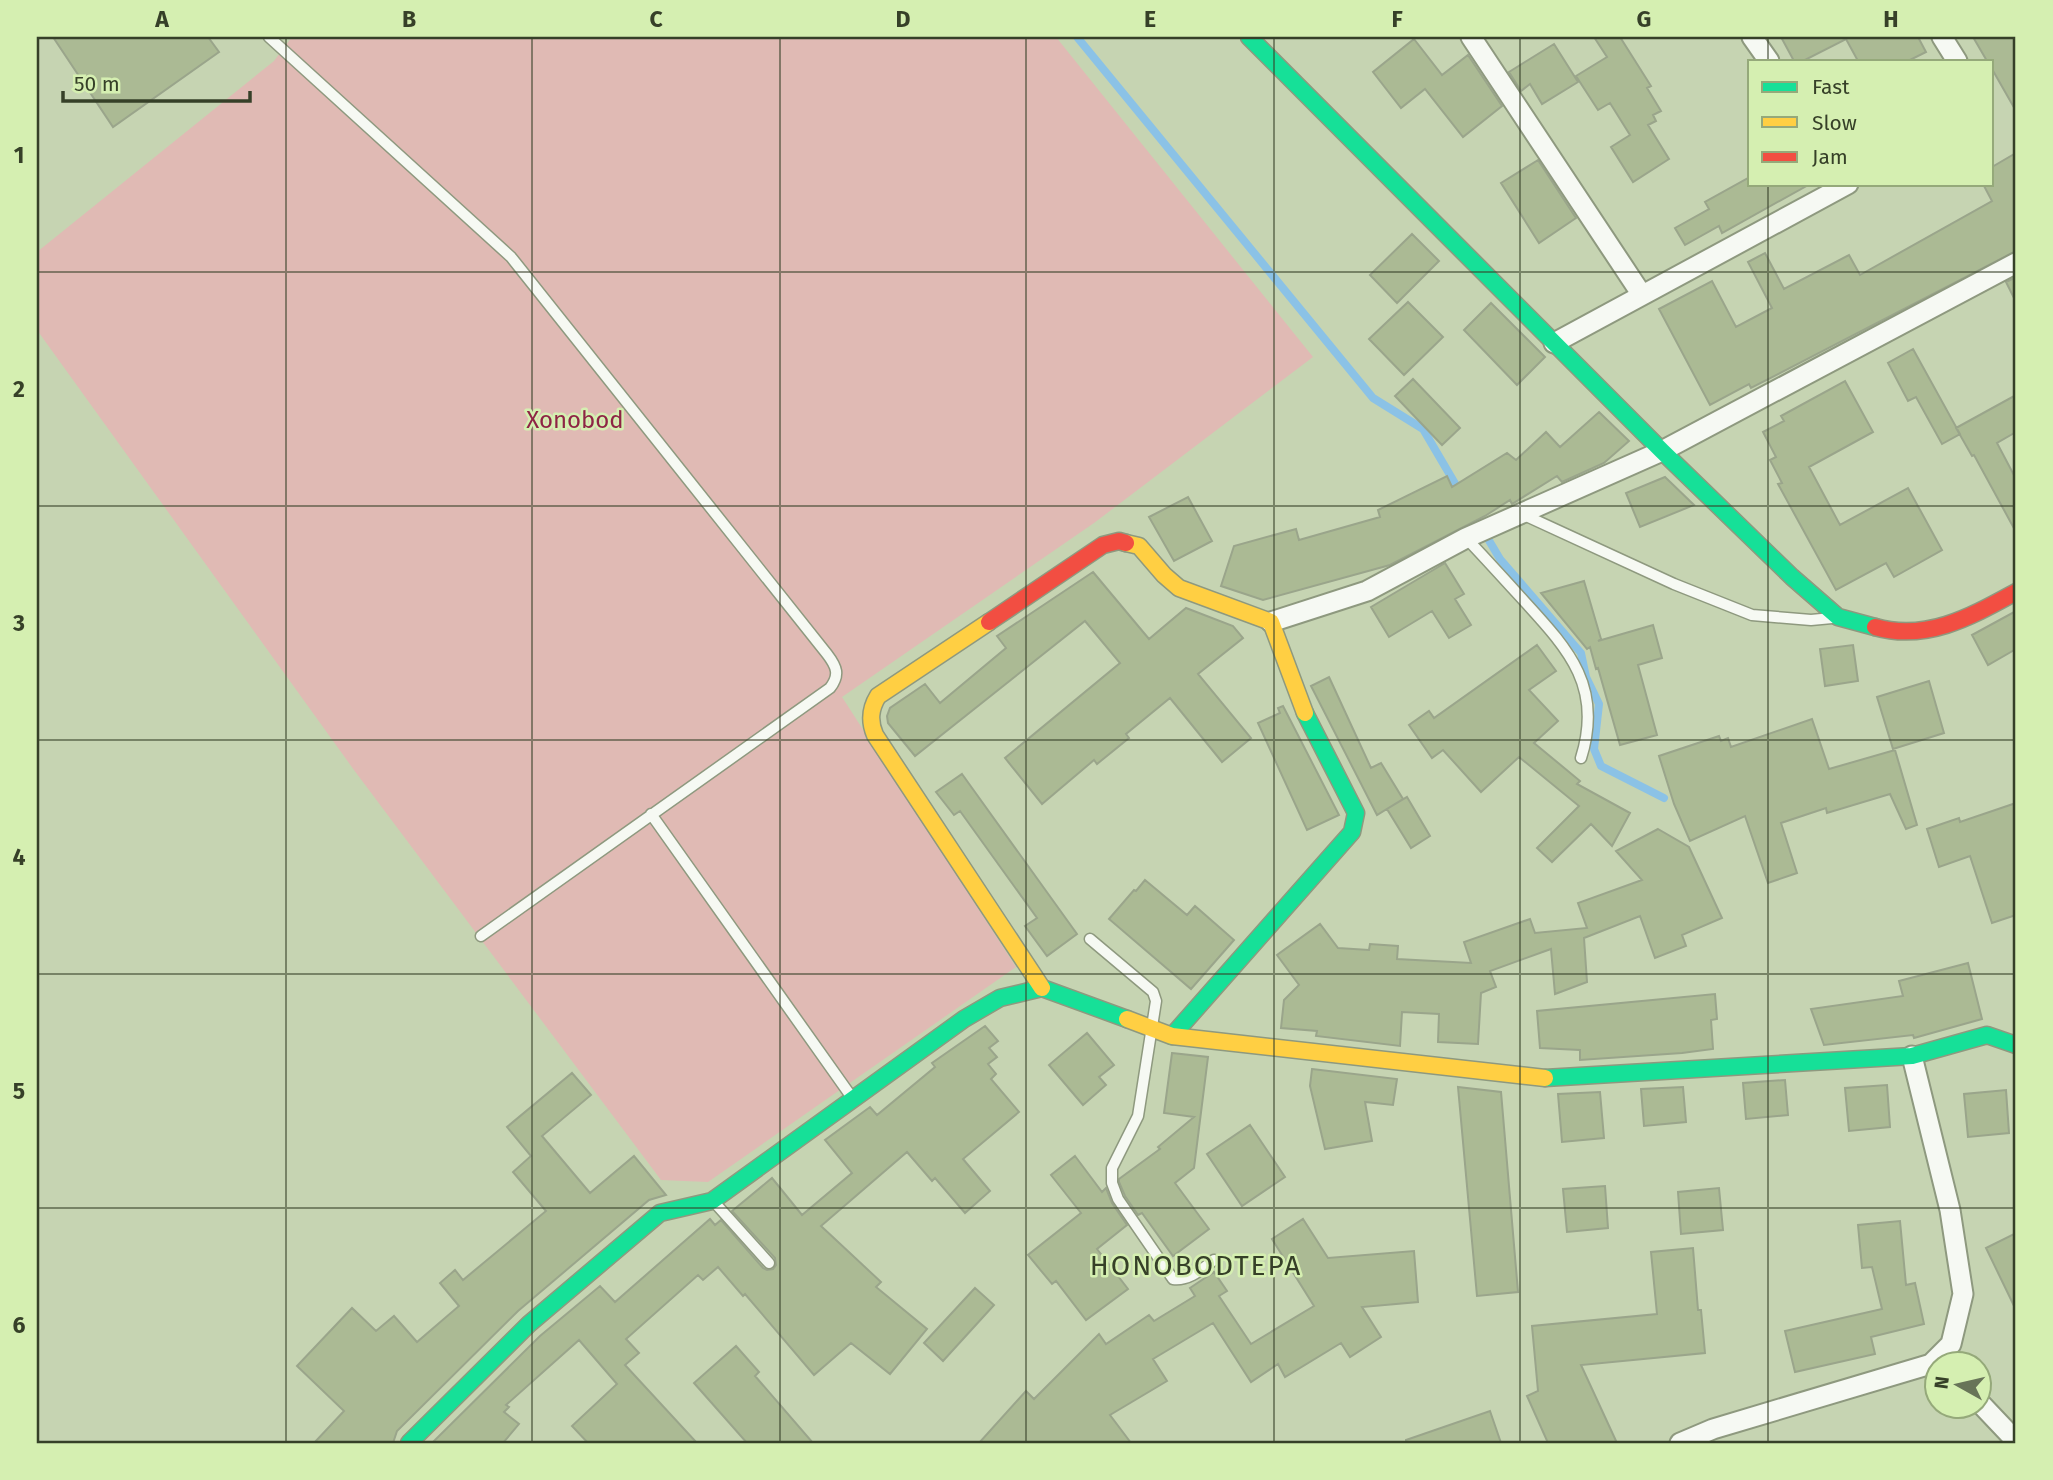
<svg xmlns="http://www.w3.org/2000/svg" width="2053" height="1480" font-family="'Fira Sans',sans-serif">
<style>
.green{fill:#e0bab4}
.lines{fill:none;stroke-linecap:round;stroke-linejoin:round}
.stream{stroke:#8bc2e6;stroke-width:8}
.building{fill:#abba94;stroke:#9aa58b;stroke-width:2}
.lane-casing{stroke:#8e997f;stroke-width:13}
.street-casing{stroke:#8e997f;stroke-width:23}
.fast-casing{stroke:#8e997f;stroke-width:19}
.slow-casing{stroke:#8e997f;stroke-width:19}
.jam-casing{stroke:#8e997f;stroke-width:19}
.lane{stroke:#f6f9f3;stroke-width:10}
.street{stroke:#f6f9f3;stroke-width:19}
.fast{stroke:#16e098;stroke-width:16}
.slow{stroke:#ffcf43;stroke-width:16}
.jam{stroke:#f24e42;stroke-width:16}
.grid{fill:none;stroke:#364028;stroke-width:2;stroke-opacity:0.55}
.labels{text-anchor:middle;stroke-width:5;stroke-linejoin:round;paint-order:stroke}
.park-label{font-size:24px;fill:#8e2445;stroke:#d5efb1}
.quarter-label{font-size:28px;letter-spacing:2px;fill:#364028;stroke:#d5efb1}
.neatline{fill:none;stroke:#364028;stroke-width:2.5}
.grid-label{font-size:23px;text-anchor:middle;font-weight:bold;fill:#364028}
</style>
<rect width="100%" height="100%" fill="#c6d4b2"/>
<!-- green -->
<path class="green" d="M292,37H1056L1313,357L1094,523L842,697L1016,967L708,1182L661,1180L354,770L37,330V252L274,61Z"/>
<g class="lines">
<!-- stream -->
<path class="stream" d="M1077,37L1373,398L1423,429L1460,492
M1472,512L1500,559L1581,653L1586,677L1599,704L1594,749L1601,766L1664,798"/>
</g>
<!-- building -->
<path class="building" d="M53,37H208L219,52L113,127Z
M1594,37H1620L1651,86L1647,88L1661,111L1653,115L1656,121L1648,125L1669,159L1633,182L1611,147L1630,135L1610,103L1598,110L1576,76L1607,57Z
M1781,37H1918L1926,52L1908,61H1858L1846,39L1803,61H1794Z
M1973,37H2016V111L1992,69V61H1987Z
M1414,39L1442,75L1468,55L1502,106L1463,137L1425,89L1401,108L1373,72Z
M1554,44L1578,82L1542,104L1530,84L1521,91L1509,72Z
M2016,153V251L1751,388L1749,384L1710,405L1659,309L1712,281L1736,327L1772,308L1748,262L1765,253L1784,289L1849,255L1860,275L1992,201L1983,184H1992V167Z
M1538,160L1576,218L1539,243L1501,183Z
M1750,177V184H1810L1722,233L1719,226L1685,245L1675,228L1709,209L1705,202Z
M1412,234L1439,261L1397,303L1370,275Z
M2016,277V302L2006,282Z
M1408,302L1443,337L1404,375L1369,339Z
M1491,303L1545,357L1517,385L1464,330Z
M1913,349L1960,434L1942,444L1916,397L1908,401L1888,363Z
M1413,379L1460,428L1442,445L1395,396Z
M1845,381L1873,432L1809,467L1840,525L1908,488L1942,550L1894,577L1886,563L1836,590L1778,484L1782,483L1770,460L1776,457L1763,432L1784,421L1781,416Z
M2016,395V432L1997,443L2016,479V532L1974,455L1972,456L1956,428Z
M1599,412L1629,441L1604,463L1562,482L1557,476L1512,504L1510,500L1485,516L1390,565L1263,600L1221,586L1234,546L1296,529L1299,540L1380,517L1378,510L1447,476L1452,487L1507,453L1516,460L1546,432L1560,447Z
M1665,477L1694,505L1640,527L1626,493Z
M1188,497L1212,541L1174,561L1149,517Z
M1445,563L1464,594L1455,599L1471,625L1449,638L1432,611L1389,637L1371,607Z
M1093,572L1149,639L1186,608L1233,626L1243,638L1198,674L1251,738L1222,762L1170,698L1126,734L1129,738L1097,764L1094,760L1042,804L1005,758L1120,663L1085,621L915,756L888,723L887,716L890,708L925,684L940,703L1006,648L997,636Z
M1584,581L1601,639L1598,641L1653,625L1662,658L1638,665L1657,735L1620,745L1598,668L1596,669L1590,647L1587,649L1541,593Z
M2016,611V649L1988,665L1972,635Z
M1537,645L1556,671L1529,690L1558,721L1534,743L1580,781L1577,784L1630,813L1612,846L1591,824L1552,862L1537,848L1579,806L1519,757L1481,792L1443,750L1432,758L1409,725L1429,711L1434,718Z
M1853,645L1858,681L1825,686L1820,649Z
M1329,677L1371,768L1381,763L1403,799L1377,815L1311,686Z
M1929,681L1944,733L1893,749L1877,697Z
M1283,706L1339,815L1307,830L1258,723L1280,713L1278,708Z
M1812,719L1829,769L1895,750L1917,825L1906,829L1890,794L1827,813L1826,808L1781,823L1797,873L1768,883L1745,816L1690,841L1674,804L1659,756L1719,736L1721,741L1728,738L1731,747Z
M962,774L1077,934L1047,956L1025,926L1037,918L960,811L954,815L936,792Z
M1407,797L1430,836L1411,848L1387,809Z
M2016,803V915L1992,923L1970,856L1939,867L1927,829L1959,818L1960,822Z
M1658,829L1689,847L1722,918L1682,935L1686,946L1655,958L1640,916L1584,938L1587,982L1555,994L1551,949L1490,971L1496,987L1481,993L1478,1044L1438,1042L1439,1014L1402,1012L1400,1046L1316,1036L1317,1031L1281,1028L1284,1000L1299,985L1277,955L1320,924L1338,948L1369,950L1370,944L1398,946L1397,959L1471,963L1464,942L1530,919L1535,933L1587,928L1578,903L1642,880L1616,851Z
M1145,880L1187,915L1195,906L1234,940L1191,989L1109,919L1134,890L1136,891Z
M1968,963L1982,1019L1914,1038L1913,1035L1824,1045L1811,1009L1903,996L1899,981Z
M1715,994L1717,1019L1711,1020L1713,1049L1682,1053L1580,1060V1050L1540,1048L1537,1011Z
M985,1026L998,1041L989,1048L997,1057L988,1064L996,1074L991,1079L1019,1112L963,1159L990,1191L965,1213L935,1178L932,1181L907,1152L821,1226L881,1282L876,1287L927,1329L890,1374L851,1343L814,1375L745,1294L743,1296L718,1267L703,1280L698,1275L626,1339L639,1353L625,1365L697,1443H588L572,1426L617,1384L579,1340L506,1405L509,1407L504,1412L519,1424L503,1443H432L540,1336L600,1286L615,1302L710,1219L715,1225L721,1220L763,1268L767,1270L773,1269L776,1265L775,1258L732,1211L772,1178L802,1215L852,1173L825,1140L870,1107L877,1115L935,1067L932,1063Z
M1087,1033L1114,1065L1099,1077L1106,1085L1083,1105L1049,1065Z
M1172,1053L1208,1057L1194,1168L1175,1183L1209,1229L1173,1256L1142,1213L1138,1215L1125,1196L1119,1182V1179L1160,1149L1158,1147L1194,1117L1164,1113Z
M1312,1069L1397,1079L1393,1105L1365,1102L1372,1141L1325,1149L1310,1086Z
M572,1073L591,1095L542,1136L590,1193L634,1156L666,1195L649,1200L518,1311L397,1431L393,1443H314L344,1411L297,1366L352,1308L376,1331L394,1316L417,1342L459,1306L440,1283L455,1270L463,1280L546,1211L513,1172L531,1156L507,1127Z
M1785,1080L1788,1115L1746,1119L1743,1083Z
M1887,1085L1890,1127L1849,1131L1845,1088Z
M1458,1087L1501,1092L1518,1292L1477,1296Z
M1683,1087L1686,1122L1644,1126L1641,1089Z
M2006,1090L2009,1133L1968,1137L1964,1094Z
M1600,1092L1604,1138L1562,1142L1558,1094Z
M1250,1125L1285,1177L1242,1206L1207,1154Z
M1075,1156L1102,1192L1106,1188L1112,1203L1127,1225L1097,1249L1128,1289L1086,1320L1056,1281L1052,1284L1028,1255L1081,1213L1051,1175Z
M1605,1186L1608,1228L1567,1232L1563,1189Z
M1719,1188L1723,1230L1681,1234L1678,1192Z
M1303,1219L1328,1258L1414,1251L1418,1302L1362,1307L1381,1337L1350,1357L1341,1343L1285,1377L1278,1364L1251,1382L1213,1323L1153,1359L1167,1381L1110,1415L1131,1443H979L1026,1391L1034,1399L1099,1334L1106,1344L1149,1315L1154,1321L1195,1296L1190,1288L1214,1272L1227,1291L1219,1296L1251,1344L1314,1306L1272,1239Z
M1900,1221L1906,1285L1915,1283L1924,1324L1871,1337L1875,1354L1795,1372L1785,1331L1882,1309L1872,1267L1862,1268L1858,1225Z
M2016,1233V1310L1986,1248Z
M1693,1248L1698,1310H1701L1705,1353L1581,1365L1617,1443H1548L1527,1396L1538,1391L1532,1326L1657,1314L1651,1252Z
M975,1288L994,1305L943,1361L924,1343Z
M736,1346L759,1372L755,1376L813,1443H747L694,1383Z
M1490,1411L1501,1443H1406V1440Z"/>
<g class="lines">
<!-- lane casing -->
<g class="lane-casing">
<path id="lane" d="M269,37L511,257L827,654C837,667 840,675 830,688L481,936
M1522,514L1674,584L1752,615L1811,620L1832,618
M1466,538C1486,559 1505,580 1525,602C1570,651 1603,688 1581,758
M651,814L853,1099
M1090,939L1153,992L1156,1001L1138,1116L1112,1168V1183L1118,1199L1173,1279C1189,1281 1202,1269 1214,1260
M715,1203L769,1263"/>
</g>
<!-- street casing -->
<g class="street-casing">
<path id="street" d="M1471,37L1642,295
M1752,37L1769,61
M1942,37L1957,61
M1554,343L1848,184
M1271,622L1367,591L1466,538L1662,451L2016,263
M1980,1403L2016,1441
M1680,1443L1713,1429L1931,1364L1951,1344L1963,1294L1950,1210L1912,1056"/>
</g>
<!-- fast casing -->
<g class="fast-casing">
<path id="fast" d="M1249,37L1662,451L1792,577L1838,617L1875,627
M1172,1036L1352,832L1356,813L1305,713
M1545,1078L1912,1056L1987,1035L2016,1045
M409,1443L529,1324L660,1213L712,1201L964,1019L1000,998L1042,988L1127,1019"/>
</g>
<!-- slow casing -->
<g class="slow-casing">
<path id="slow" d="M1126,543L1139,546L1164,575L1179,588L1271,622L1305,713
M989,622L878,696C870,709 869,721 875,735L1042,988
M1127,1019L1172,1036L1545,1078"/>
</g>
<!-- jam casing -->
<g class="jam-casing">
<path id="jam" d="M989,622L1103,545L1119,541L1126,543
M1875,627C1927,642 1972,616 2016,592"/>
</g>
<!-- lane -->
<use href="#lane" class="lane"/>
<!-- street -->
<use href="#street" class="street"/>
<!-- fast -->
<use href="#fast" class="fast"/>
<!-- slow -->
<use href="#slow" class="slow"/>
<!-- jam -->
<use href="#jam" class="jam"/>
</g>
<!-- grid -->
<path class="grid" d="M286,37V1443M532,37V1443M780,37V1443M1026,37V1443M1274,37V1443M1520,37V1443M1768,37V61M1768,184V1443M37,272H2016M37,506H2016M37,740H2016M37,974H2016M37,1208H2016"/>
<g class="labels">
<!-- park labels -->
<g class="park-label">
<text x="575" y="428">Xonobod</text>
</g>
<!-- quarter labels -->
<g class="quarter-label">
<text x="1196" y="1275">HONOBODTEPA</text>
</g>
</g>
<!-- border -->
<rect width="2053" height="1480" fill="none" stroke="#d5efb1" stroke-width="77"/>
<!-- legend -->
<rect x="1748" y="60" width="245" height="126" fill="#d5efb1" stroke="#95a97a" stroke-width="2"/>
<rect x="1762" y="82" width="35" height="10" fill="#16e098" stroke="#95a97a" stroke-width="2"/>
<text x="1812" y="94" font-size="21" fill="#364028">Fast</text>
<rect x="1762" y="117" width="35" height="10" fill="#ffcf43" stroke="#95a97a" stroke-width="2"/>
<text x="1812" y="130" font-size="21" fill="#364028">Slow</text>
<rect x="1762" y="152" width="35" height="10" fill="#f24e42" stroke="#95a97a" stroke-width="2"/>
<text x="1812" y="164" font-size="21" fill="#364028">Jam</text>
<!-- north arrow -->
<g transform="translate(1958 1385) rotate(278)"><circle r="33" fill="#d5efb1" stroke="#95a97a" stroke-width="2"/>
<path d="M0-5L12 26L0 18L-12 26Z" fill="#687458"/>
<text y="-10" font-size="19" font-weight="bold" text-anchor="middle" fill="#364028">N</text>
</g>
<!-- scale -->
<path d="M63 91v10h187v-10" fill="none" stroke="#364028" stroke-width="3.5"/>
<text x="74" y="91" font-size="21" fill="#364028" stroke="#d5efb1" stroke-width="5" paint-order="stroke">50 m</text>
<rect x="38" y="38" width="1976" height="1404" class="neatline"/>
<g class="grid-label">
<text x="162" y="27">A</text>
<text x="409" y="27">B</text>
<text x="656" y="27">C</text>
<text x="903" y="27">D</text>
<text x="1150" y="27">E</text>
<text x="1397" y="27">F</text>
<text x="1644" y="27">G</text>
<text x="1891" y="27">H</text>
<text x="19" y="163">1</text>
<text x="19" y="397">2</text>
<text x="19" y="631">3</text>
<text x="19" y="865">4</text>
<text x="19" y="1099">5</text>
<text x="19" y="1333">6</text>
</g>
</svg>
